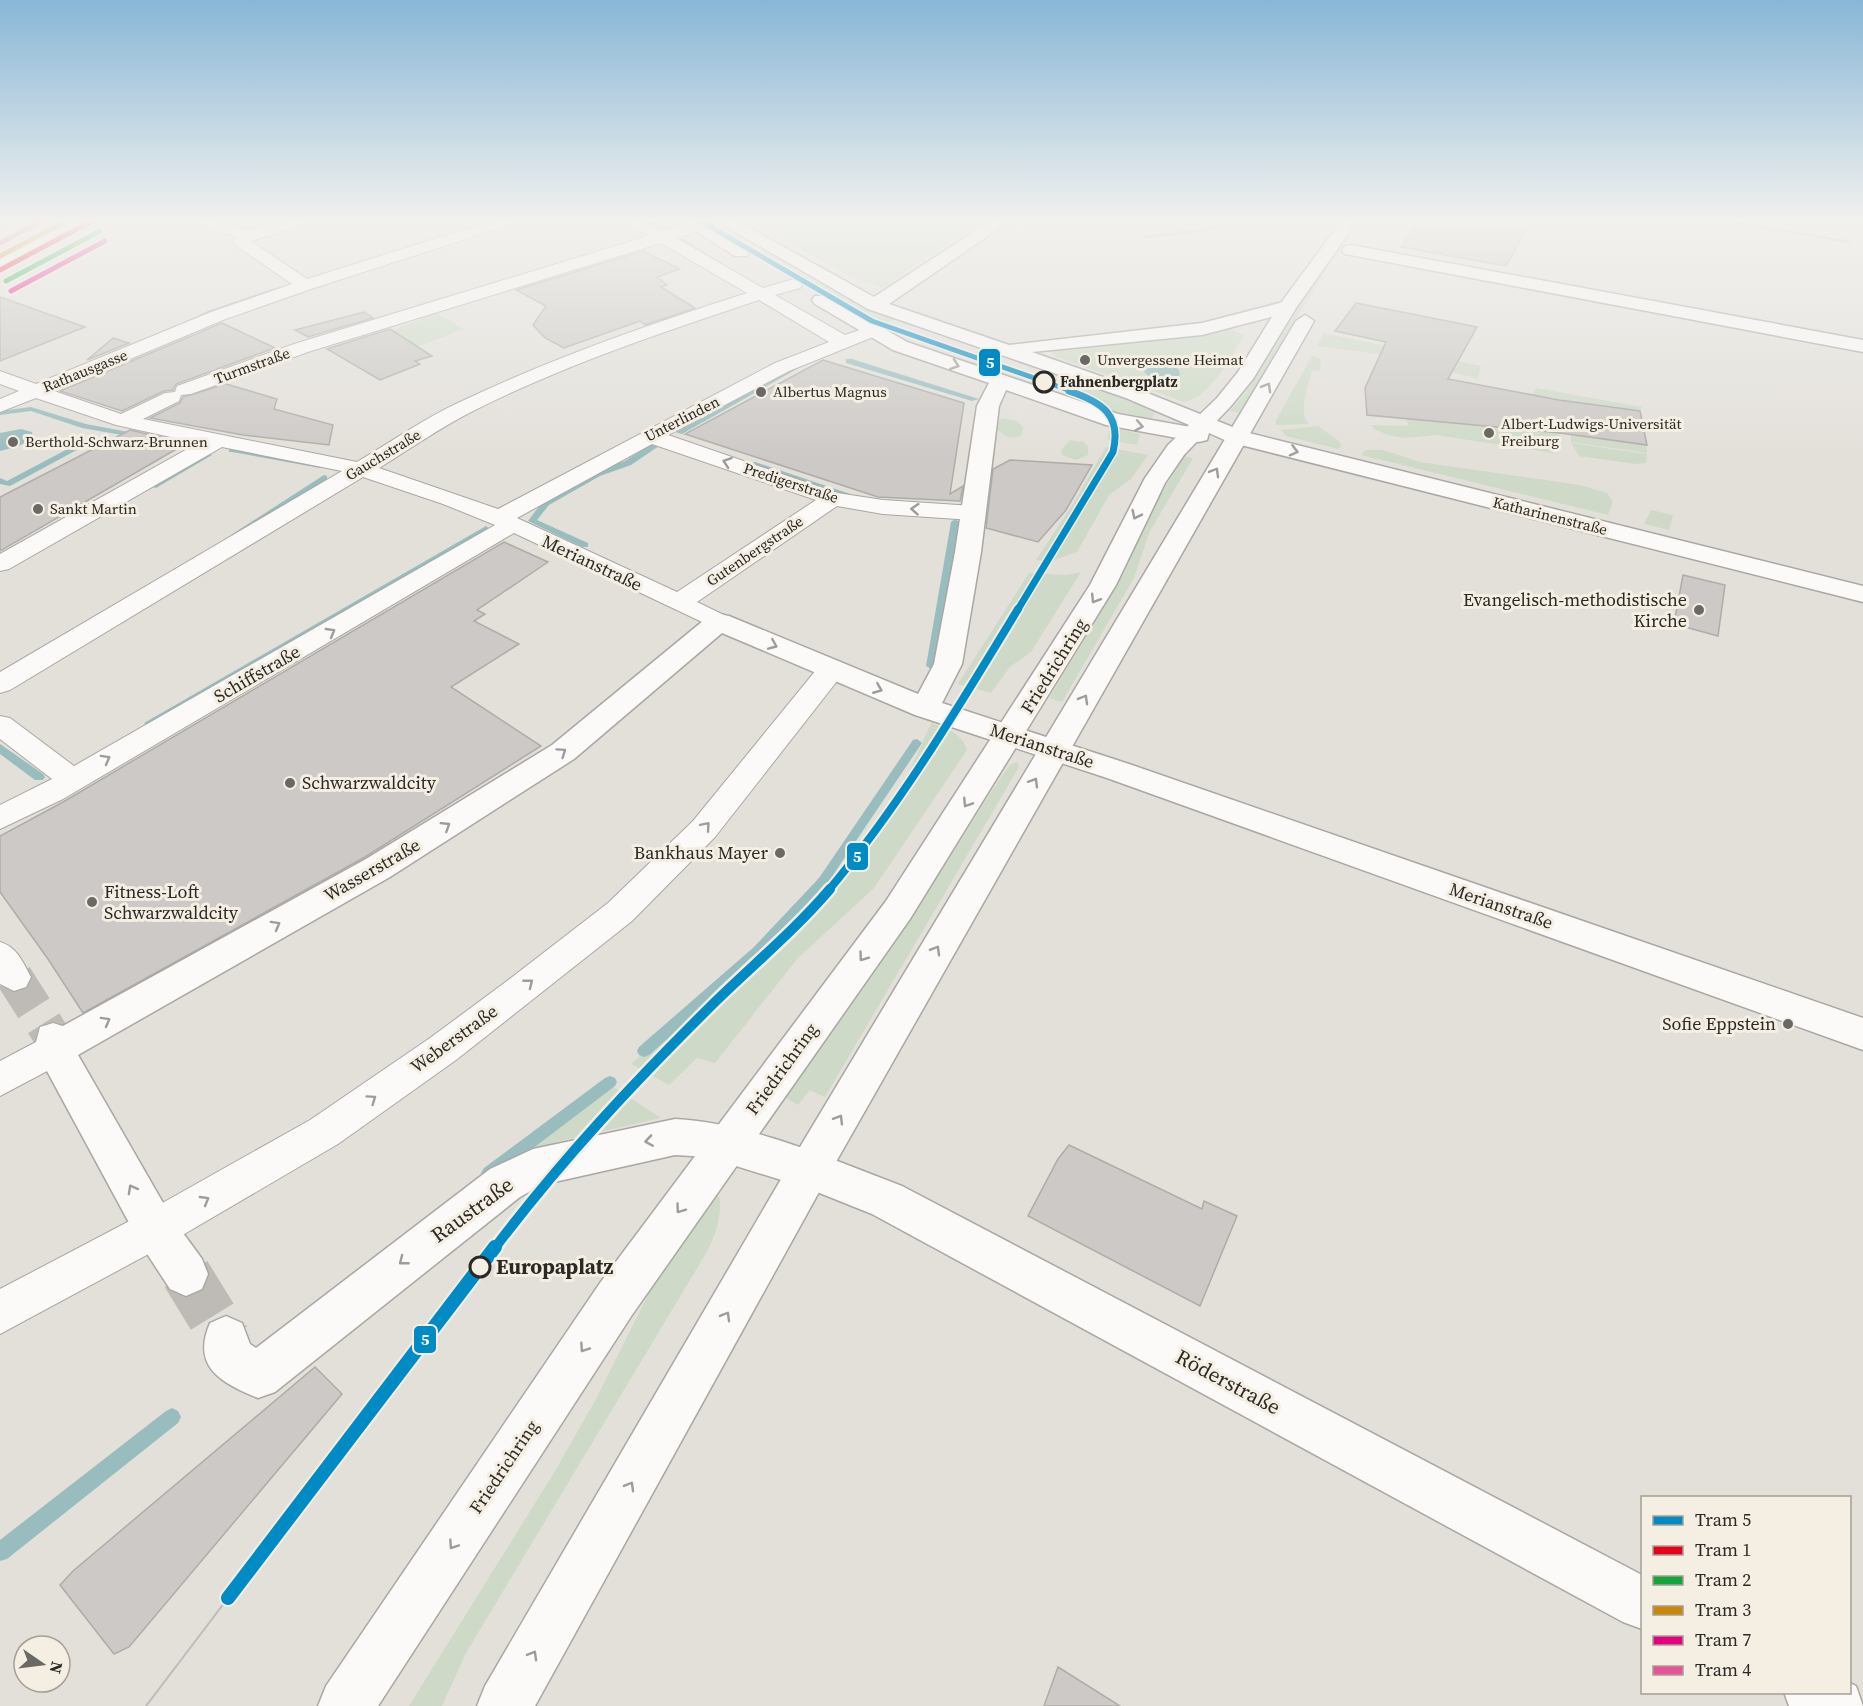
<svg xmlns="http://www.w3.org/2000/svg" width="1863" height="1706" font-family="'Source Serif 4',serif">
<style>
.green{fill:#cedac7}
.water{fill:#99bcbe}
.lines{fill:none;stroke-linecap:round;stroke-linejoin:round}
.stream{fill:#99bcbe;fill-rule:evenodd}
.building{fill:#ccc9c6;stroke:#afaca8;stroke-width:1.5}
.pedestrian-tunnel{stroke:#bebbb6;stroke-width:37;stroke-dasharray:37 18;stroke-linecap:butt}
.minor-tunnel{stroke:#bebbb6;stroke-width:50;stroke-dasharray:50 25;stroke-linecap:butt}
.pedestrian-casing{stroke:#a9a7a3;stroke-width:2}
.minor-casing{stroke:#a9a7a3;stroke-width:3}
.primary-casing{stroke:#a9a7a3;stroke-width:3}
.pedestrian{fill:#fbfaf9;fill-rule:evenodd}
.minor{fill:#fbfaf9;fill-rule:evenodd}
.primary{fill:#fbfaf9;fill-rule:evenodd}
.tram{stroke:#bdbcbb;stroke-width:2}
.tram-1-far4-casing{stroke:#f4eee3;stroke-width:8}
.tram-1-far3-casing{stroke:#f4eee3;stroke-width:10}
.tram-1-far2-casing{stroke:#f4eee3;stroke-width:12}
.tram-1-far1-casing{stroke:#f4eee3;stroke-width:15}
.tram-1-casing{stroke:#f4eee3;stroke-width:18}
.tram-2-casing{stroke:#f4eee3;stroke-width:8}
.tram-3-casing{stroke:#f4eee3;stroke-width:8}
.tram-4-casing{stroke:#f4eee3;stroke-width:8}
.tram-5-casing{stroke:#f4eee3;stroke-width:8}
.tram-6-casing{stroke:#f4eee3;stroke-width:8}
.tram-1-far4{stroke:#008bc5;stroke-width:5}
.tram-1-far3{stroke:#008bc5;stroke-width:7}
.tram-1-far2{stroke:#008bc5;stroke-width:8}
.tram-1-far1{stroke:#008bc5;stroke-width:10}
.tram-1{stroke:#008bc5;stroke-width:14}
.tram-2{stroke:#e8001b;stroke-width:5}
.tram-3{stroke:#13a538;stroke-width:5}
.tram-4{stroke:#cd8707;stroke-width:5}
.tram-5{stroke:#e5007d;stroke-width:5}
.tram-6{stroke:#ea5297;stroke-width:5}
.oneway{stroke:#9d9c9a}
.poi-dot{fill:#6b6964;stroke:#f4eee3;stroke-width:2}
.stop-dot{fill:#f4eee3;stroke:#2b2925;stroke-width:3}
.labels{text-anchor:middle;stroke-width:6;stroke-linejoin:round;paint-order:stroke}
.far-poi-label{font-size:15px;fill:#2b2925;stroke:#f4eee3;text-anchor:start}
.far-street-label{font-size:15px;fill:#2b2925;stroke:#f4eee3}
.far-stop-label{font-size:15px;font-weight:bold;fill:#2b2925;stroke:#f4eee3;text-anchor:start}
.street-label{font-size:18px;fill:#2b2925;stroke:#f4eee3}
.poi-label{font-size:18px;fill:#2b2925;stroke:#f4eee3;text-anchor:end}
.near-street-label{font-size:21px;fill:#2b2925;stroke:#f4eee3}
.near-stop-label{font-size:21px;font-weight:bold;fill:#2b2925;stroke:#f4eee3;text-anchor:start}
.line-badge{stroke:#f4eee3;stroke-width:2}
.badge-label{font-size:16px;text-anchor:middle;font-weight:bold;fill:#fff}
</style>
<rect width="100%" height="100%" fill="#e3e0da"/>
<!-- green -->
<path class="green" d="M693,220H716L897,318L878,328Z
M747,220H981L883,288L850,276Z
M1329,258L1333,259L1239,413L1230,411L1246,392Z
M437,313L463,329L389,358L362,342Z
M1232,329L1244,336C1228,359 1213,395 1184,402L1056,357L1051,351L1163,340Z
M1324,333L1481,366L1478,379L1385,355L1317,346Z
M1312,356L1321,359L1320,371L1312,370C1309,385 1297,412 1309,424L1277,425L1275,422Z
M1086,381L1157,411L1150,420L1106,410L1064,396Z
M1536,388L1642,407L1640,411L1532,395Z
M1002,418L1017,421L1023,427L1022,435C1013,440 1004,437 997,429L998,423Z
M1405,418L1560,433V440L1554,453L1436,435L1405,438L1388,435L1374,429L1371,425L1409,426Z
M1318,426L1340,442L1341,447L1338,449L1286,436L1281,430Z
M1109,427L1140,434L1137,445L1108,440Z
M1571,435L1646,445L1647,453L1571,442Z
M1070,440L1084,442L1088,447V455L1076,460L1062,455L1061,450Z
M1571,443L1647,454L1646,463L1635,464L1579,456Z
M1106,447L1148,455L1131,479L1109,495L1077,552L1052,561L1036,560L1073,504Z
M1366,450H1383L1420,462L1580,485L1607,493L1613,501L1608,515L1361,455Z
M1184,456L1193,458L1150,531L1134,578L1062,702L1049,698L1123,575L1150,513Z
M1651,510L1673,515L1669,530L1644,524Z
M1081,572L1031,652L1010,667L991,693L958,684L1029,573L1067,575Z
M931,723C948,729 961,732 967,750L874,888L797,959L715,1063L697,1058L669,1085L631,1064C727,979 829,897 899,789C912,769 921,745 931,723Z
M1018,762L1019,767L825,1097L810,1090L798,1105L783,1096L915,912L997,783L1010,765Z
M610,1085L661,1118L560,1141L527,1156L524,1152Z
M714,1193L720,1198C721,1221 715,1236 705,1255L466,1653L442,1706H409L555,1471L596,1399L660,1271Z"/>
<!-- water -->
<path class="water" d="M1154,364L1174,366L1179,370L1180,375C1169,382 1152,382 1144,371Z
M21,429L32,432L33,438L19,446L0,451V433Z"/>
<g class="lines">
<!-- stream -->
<path class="stream" d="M65,220H73L0,259V255Z
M94,220H102L0,274V269Z
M643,220H651L663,227L658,228Z
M1221,220H1228L1212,231L1144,238L1141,236L1210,227Z
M1713,220H1728L1851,241L1848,243Z
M680,239H684L724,265L719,266L680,241Z
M275,288L278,290L277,291L212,313L187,325L182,324L208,311Z
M846,359H852L979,399L972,401L846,363Z
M799,362L806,364L682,434L675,432Z
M31,407L86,424L139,434L143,436L139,438L82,428L31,411L0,415V411Z
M655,442L662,444L631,465L600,476L549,505L537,520L588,543V547H582L528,521L543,501L594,472L625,461Z
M79,443L86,445L10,486L0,484V478L7,481Z
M229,448L320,464L324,466L320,468L232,452H229Z
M205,453L212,455L156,488L149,486Z
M749,462H755L862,498L855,500L749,466Z
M324,475L327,476V480L238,537H232L231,535Z
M955,519L959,522L936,666L931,669L926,666L951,522Z
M486,526L490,529L489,531L153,725L149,727L144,723Z
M917,739L922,743L827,884L764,955L649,1055L644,1057L639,1055L637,1051L639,1047L754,947L819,878L913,740Z
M0,744L43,774L45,777L43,780H35L0,754Z
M610,1076L615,1078L617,1082L615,1086L494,1178L489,1180L484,1178L481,1173L484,1168L605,1078Z
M172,1408L178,1411L181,1417L178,1423L7,1559L0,1561V1540L166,1411Z"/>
</g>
<!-- building -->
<path class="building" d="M1421,220H1532L1506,266L1401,247Z
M643,251L680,269L657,277L667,285L661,287L695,308L645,325L640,321L564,348L545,338L533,325L546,306L516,290Z
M0,297L85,327L0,361Z
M1356,303L1477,327L1448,379L1559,400L1640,411L1647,445L1560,433L1367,415L1365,388L1386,342L1335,331Z
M364,312L373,318L308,337L295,330Z
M222,323L275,348L176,384L173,390L164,391L122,411L60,391Z
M390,329L432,356L415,361L420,364L380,380L327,349Z
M113,338L129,343L87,360Z
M823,360L964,403L950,494L963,486L960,501L878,497L685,434Z
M226,384L277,399L274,409L333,425L329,445L243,435L150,418L180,403L183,397Z
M130,430L187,443L0,551V497Z
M1010,460L1092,465L1066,510L1038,542L986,528L993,469Z
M504,542L548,562L477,610L485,614L474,621L519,644L451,687L541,746L365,857L83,1013L48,959L0,892V836L63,802Z
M1683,575L1725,585L1718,636L1674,624Z
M1069,1145L1202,1209L1204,1201L1237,1216L1200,1306L1028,1216L1058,1159Z
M315,1367L342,1394L129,1647L114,1654L60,1585L73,1571Z
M1058,1667L1120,1706H1044Z"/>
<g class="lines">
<!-- pedestrian-tunnel -->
<path class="pedestrian-tunnel" d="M14,977L53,1038"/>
<!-- minor-tunnel -->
<path class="minor-tunnel" d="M186,1274L226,1339"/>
<!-- pedestrian casing -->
<g class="pedestrian-casing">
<path id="pedestrian" d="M77,220H97L0,272V260Z
M191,220H216L248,230L287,220H314L311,223L251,241L307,279L495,220H519L516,223L311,289L223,320L54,391L121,414L165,393L175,392L177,386L294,344L648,236L619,220H640L664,231L698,221L706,226L704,229L676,238L763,288L794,279L800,280L803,284L800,288L775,295L845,335L872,326L881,331L878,335L789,371L668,435L837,493L883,500L973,506L981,508L984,513L981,518L973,520L883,514L837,506L697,602L728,617L732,622L728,627L719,630L514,533L63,799L0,829V805L52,779L0,739V716L10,718L74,766L495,525L443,504L363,477L10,690L0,693V672L342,471L222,447L9,569L0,571V554L198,443L116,425L36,398L0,412V399L19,391L0,384V371L36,384L211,312L292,284L235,245L233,242L237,237L194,223ZM661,243L747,293C650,324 552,358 460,402C425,418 391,442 357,462L143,419L179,401L181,395L191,394L308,352ZM759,300L829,342L775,363L498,509L379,468C410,449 441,427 473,411C564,365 663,332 759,300ZM652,444L816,500L677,592L517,518Z
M831,662L841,664L844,670L841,676L715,837L632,921L527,1004L456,1060L338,1144L169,1243L0,1334V1289L141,1215L310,1120L430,1038L503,984L608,903L693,821L821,664Z
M0,942C17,947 23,962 31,977L26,987L14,991L0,984Z
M53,1023L66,1027C72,1040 74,1047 68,1060L0,1096V1061L36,1042L40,1027Z"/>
</g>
<!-- minor casing -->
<g class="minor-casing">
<path id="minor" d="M678,220H698L750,252L747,256H735Z
M715,220H735L874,297L992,220H1011L889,304L1009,345L1202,323L1287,301L1294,303L1296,307L1294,311L1202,335L1032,352L1140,390L1245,432L1863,586V602L1229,442L1209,433L1207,440L1199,442L1106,425L1006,390L999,406L981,552L962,664L942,703L1129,764L1863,1018V1050L1107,778L915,715L722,633L574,759L390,877L78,1055L170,1215L202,1259L208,1274L202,1289L186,1296L170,1289L140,1243L41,1060L36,1049L41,1038L366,859L552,745L709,616L719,614L729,616L918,694L934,664L955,552L977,406L989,383L893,350L815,304L812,300L815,296H827L907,342L1118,414L1196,428L1126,398L868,309Z
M1351,245L1863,340V352L1345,254L1342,250L1345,246Z
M675,1119C751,1123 831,1159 902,1186L1642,1575V1629L1623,1622L872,1214L807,1188L707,1157L675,1155L541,1185L520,1197L275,1392L258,1398C221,1383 191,1367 210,1323L226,1316L242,1323L250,1344L256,1348L490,1169L533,1149Z
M1850,1683L1856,1686L1863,1706H1789L1784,1692H1850Z"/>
</g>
<!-- primary casing -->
<g class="primary-casing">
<path id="primary" d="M1342,220H1358L1296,308L1253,379L1231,406L1184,455L1165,483L1116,585L910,919L632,1315L378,1706H318L326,1686L600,1283L886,901L1090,585L1145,478L1168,445L1217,398L1238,372L1278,307Z
M1305,315L1314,321L824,1183L535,1706H477L485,1686L794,1157L1296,321Z"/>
</g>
<!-- pedestrian -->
<use href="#pedestrian" class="pedestrian"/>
<!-- minor -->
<use href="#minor" class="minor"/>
<!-- primary -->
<use href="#primary" class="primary"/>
<!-- tram -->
<path class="tram" d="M146,1706L228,1598"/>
<!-- tram-1-far4 casing -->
<g class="tram-1-far4-casing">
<path id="tram-1-far4" d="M699,220L872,321L1074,392"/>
</g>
<!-- tram-1-far3 casing -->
<g class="tram-1-far3-casing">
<path id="tram-1-far3" d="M1017,611L1113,452C1122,415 1102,402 1069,391"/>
</g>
<!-- tram-1-far2 casing -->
<g class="tram-1-far2-casing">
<path id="tram-1-far2" d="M828,891C901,804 959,706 1018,609"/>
</g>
<!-- tram-1-far1 casing -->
<g class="tram-1-far1-casing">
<path id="tram-1-far1" d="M494,1249C562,1159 636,1080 716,1001C754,964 795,930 830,889"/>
</g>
<!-- tram-1 casing -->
<g class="tram-1-casing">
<path id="tram-1" d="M228,1598L495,1247"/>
</g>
<!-- tram-2 casing -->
<g class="tram-2-casing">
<path id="tram-2" d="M0,270L94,220"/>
</g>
<!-- tram-3 casing -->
<g class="tram-3-casing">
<path id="tram-3" d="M6,281L100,231"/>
</g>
<!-- tram-4 casing -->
<g class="tram-4-casing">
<path id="tram-4" d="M0,256L68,220"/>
</g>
<!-- tram-5 casing -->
<g class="tram-5-casing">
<path id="tram-5" d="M11,291L105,241"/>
</g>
<!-- tram-6 casing -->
<g class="tram-6-casing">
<path id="tram-6" d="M0,243L43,220"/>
</g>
<!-- tram-1-far4 -->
<use href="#tram-1-far4" class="tram-1-far4"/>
<!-- tram-1-far3 -->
<use href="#tram-1-far3" class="tram-1-far3"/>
<!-- tram-1-far2 -->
<use href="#tram-1-far2" class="tram-1-far2"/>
<!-- tram-1-far1 -->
<use href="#tram-1-far1" class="tram-1-far1"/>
<!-- tram-1 -->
<use href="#tram-1" class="tram-1"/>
<!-- tram-2 -->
<use href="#tram-2" class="tram-2"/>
<!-- tram-3 -->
<use href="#tram-3" class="tram-3"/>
<!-- tram-4 -->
<use href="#tram-4" class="tram-4"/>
<!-- tram-5 -->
<use href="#tram-5" class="tram-5"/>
<!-- tram-6 -->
<use href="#tram-6" class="tram-6"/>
</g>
<!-- one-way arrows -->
<defs><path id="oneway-chevron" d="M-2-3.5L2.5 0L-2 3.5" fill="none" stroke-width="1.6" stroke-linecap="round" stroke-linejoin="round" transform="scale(1.5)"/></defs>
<g class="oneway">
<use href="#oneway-chevron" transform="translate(955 365) rotate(19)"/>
<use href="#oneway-chevron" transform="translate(1267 387) rotate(-60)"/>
<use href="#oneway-chevron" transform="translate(1139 426) rotate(10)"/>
<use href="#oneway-chevron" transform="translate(1294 451) rotate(14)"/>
<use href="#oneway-chevron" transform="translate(727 462) rotate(-161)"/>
<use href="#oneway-chevron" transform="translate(1215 472) rotate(-60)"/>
<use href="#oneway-chevron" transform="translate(915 509) rotate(-176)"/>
<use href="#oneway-chevron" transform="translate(1136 515) rotate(116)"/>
<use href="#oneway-chevron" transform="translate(1095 599) rotate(122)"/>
<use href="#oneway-chevron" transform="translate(331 632) rotate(-30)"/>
<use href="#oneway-chevron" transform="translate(773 645) rotate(23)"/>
<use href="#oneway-chevron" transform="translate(878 689) rotate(22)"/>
<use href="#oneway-chevron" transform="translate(1084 699) rotate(-60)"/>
<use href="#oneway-chevron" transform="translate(562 752) rotate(-35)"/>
<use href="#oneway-chevron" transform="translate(106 759) rotate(-29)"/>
<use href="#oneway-chevron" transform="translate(1034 782) rotate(-59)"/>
<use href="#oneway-chevron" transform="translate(967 803) rotate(123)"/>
<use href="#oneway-chevron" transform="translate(446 826) rotate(-32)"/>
<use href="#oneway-chevron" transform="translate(706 826) rotate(-49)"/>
<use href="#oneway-chevron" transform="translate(276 925) rotate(-29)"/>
<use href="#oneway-chevron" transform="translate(936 950) rotate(-60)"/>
<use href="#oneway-chevron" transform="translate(863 957) rotate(126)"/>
<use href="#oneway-chevron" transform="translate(529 983) rotate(-38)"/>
<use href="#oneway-chevron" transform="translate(106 1021) rotate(-29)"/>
<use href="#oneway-chevron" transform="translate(372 1099) rotate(-35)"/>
<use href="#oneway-chevron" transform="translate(839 1119) rotate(-59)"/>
<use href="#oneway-chevron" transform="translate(649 1141) rotate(171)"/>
<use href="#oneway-chevron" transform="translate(132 1189) rotate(-119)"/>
<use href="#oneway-chevron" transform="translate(205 1200) rotate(-30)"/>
<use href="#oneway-chevron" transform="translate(680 1209) rotate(126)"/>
<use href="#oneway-chevron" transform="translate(403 1261) rotate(142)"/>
<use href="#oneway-chevron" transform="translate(726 1316) rotate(-60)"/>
<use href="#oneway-chevron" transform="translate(584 1348) rotate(124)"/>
<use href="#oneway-chevron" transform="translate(630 1486) rotate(-60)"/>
<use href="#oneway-chevron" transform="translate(453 1545) rotate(124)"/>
<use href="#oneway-chevron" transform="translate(533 1655) rotate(-60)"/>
</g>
<!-- sky -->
<linearGradient id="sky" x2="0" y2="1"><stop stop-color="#88b7d7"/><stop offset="0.48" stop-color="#f2f1ee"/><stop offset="1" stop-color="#f2f1ee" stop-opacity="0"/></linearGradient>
<rect width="1863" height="459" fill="url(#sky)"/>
<!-- markers -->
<g class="poi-dot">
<circle cx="1085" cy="360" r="6"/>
<circle cx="761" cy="392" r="6"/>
<circle cx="1489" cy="433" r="6"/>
<circle cx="13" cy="442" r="6"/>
<circle cx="38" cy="509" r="6"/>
<circle cx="1699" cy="610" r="6"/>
<circle cx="290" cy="783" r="6"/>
<circle cx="780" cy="853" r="6"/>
<circle cx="92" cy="902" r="6"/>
<circle cx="1788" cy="1024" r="6"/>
</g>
<g class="stop-dot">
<circle cx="1044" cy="382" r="10"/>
<circle cx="480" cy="1267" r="10"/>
</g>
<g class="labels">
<!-- far-poi labels -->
<g class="far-poi-label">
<text x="1097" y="365">Unvergessene Heimat</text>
<text x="773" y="397">Albertus Magnus</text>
<text x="1501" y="429">Albert-Ludwigs-Universität<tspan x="1501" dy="17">Freiburg</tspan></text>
<text x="25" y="447">Berthold-Schwarz-Brunnen</text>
<text x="50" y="514">Sankt Martin</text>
</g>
<!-- far-street labels -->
<g class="far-street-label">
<text transform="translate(252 366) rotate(-20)" y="5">Turmstraße</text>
<text transform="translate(85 371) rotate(-22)" y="5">Rathausgasse</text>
<text transform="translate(682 419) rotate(-27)" y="5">Unterlinden</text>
<text transform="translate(383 455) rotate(-31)" y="5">Gauchstraße</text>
<text transform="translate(791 483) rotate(18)" y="5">Predigerstraße</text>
<text transform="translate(1550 516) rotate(14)" y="5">Katharinenstraße</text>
<text transform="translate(755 551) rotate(-34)" y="5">Gutenbergstraße</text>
</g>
<!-- far-stop labels -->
<g class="far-stop-label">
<text x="1060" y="387">Fahnenbergplatz</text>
</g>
<!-- street labels -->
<g class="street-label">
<text transform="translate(592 563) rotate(25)" y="6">Merianstraße</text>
<text transform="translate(1054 666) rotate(-58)" y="6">Friedrichring</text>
<text transform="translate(257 674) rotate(-30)" y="6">Schiffstraße</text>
<text transform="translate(1042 746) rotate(18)" y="6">Merianstraße</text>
<text transform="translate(372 870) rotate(-30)" y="6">Wasserstraße</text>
<text transform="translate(1501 906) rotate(19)" y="6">Merianstraße</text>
<text transform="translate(454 1039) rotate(-36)" y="6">Weberstraße</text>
<text transform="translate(782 1069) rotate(-54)" y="6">Friedrichring</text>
<text transform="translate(504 1467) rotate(-56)" y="6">Friedrichring</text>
</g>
<!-- poi labels -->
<g class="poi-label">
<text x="1687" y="606">Evangelisch-methodistische<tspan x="1687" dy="21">Kirche</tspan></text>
<text x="302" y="789" text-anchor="start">Schwarzwaldcity</text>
<text x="768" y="859">Bankhaus Mayer</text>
<text x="104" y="898" text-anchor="start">Fitness-Loft<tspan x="104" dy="21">Schwarzwaldcity</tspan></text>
<text x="1776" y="1030">Sofie Eppstein</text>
</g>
<!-- near-street labels -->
<g class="near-street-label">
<text transform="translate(472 1210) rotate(-36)" y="7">Raustraße</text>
<text transform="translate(1228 1382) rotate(28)" y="7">Röderstraße</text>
</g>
<!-- near-stop labels -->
<g class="near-stop-label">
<text x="496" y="1274">Europaplatz</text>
</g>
</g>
<g class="line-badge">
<rect x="978" y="348" width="23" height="29" rx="6" fill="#008bc5"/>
<rect x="846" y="842" width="23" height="29" rx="6" fill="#008bc5"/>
<rect x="413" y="1325" width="24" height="29" rx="6" fill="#008bc5"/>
</g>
<g class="badge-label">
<text x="990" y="368">5</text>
<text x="857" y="862">5</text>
<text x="425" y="1345">5</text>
</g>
<!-- legend -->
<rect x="1641" y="1496" width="210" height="198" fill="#f4eee3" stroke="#a49f97" stroke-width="1.5"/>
<rect x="1653" y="1516" width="30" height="9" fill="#008bc5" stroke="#a49f97" stroke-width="1.5"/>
<text x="1695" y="1526" font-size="18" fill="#2b2925">Tram 5</text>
<rect x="1653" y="1546" width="30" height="9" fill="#e8001b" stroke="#a49f97" stroke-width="1.5"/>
<text x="1695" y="1556" font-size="18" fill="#2b2925">Tram 1</text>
<rect x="1653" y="1576" width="30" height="9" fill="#13a538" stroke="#a49f97" stroke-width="1.5"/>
<text x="1695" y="1586" font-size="18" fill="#2b2925">Tram 2</text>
<rect x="1653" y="1606" width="30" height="9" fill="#cd8707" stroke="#a49f97" stroke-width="1.5"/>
<text x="1695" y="1616" font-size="18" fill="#2b2925">Tram 3</text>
<rect x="1653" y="1636" width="30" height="9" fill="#e5007d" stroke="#a49f97" stroke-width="1.5"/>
<text x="1695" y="1646" font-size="18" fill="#2b2925">Tram 7</text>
<rect x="1653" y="1666" width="30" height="9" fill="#ea5297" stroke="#a49f97" stroke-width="1.5"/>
<text x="1695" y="1676" font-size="18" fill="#2b2925">Tram 4</text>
<!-- north arrow -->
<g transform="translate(42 1664) rotate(104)"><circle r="28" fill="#f4eee3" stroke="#a49f97" stroke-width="1.5"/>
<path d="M0-4.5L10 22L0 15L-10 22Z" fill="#6b6964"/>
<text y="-9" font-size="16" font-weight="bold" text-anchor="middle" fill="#2b2925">N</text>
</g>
</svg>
